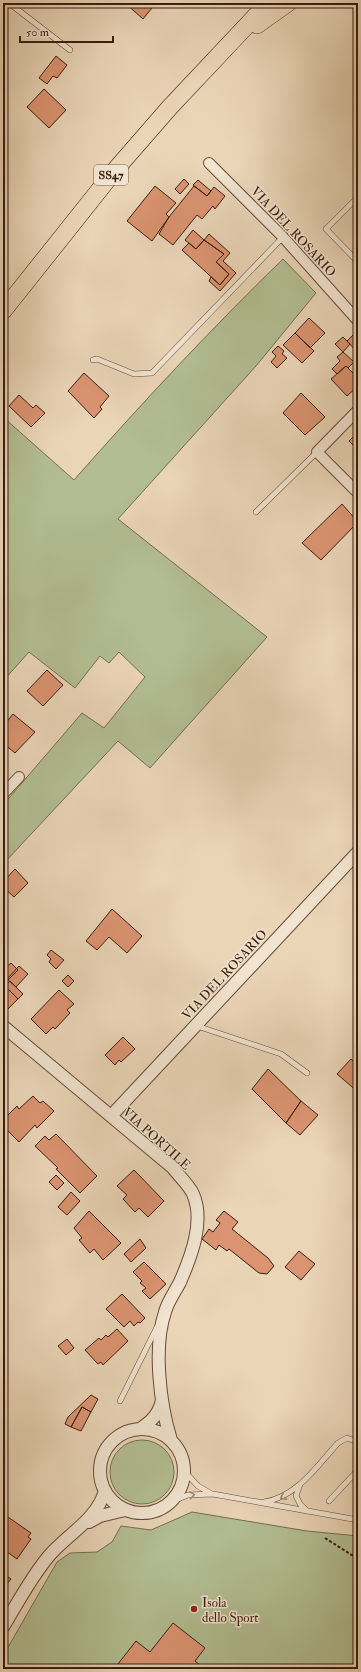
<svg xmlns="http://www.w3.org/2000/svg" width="361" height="1672" font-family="'IM FELL Double Pica',serif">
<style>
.green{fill:#b2be92;stroke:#766d50}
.building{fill:#db9471;stroke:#3a1c0e}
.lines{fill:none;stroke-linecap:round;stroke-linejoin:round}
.service-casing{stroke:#664a38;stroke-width:6}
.minor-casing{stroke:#664a38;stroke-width:12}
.tertiary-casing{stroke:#664a38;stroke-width:14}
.trunk-casing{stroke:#3a1c0e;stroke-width:18}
.path{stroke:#3a1c0e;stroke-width:2;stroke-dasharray:3 2;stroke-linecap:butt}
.service{stroke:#f1e4d0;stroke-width:5}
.minor{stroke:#f1e4d0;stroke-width:10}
.tertiary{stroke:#f1e4d0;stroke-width:12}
.trunk{stroke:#ead5b7;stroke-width:17}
.oneway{stroke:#9f8a79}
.poi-dot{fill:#8f2418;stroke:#f1e4d0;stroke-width:1.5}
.labels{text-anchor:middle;stroke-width:3;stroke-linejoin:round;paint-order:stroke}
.shield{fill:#f1e4d0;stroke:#715848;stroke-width:1}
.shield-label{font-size:12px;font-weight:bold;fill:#3a1c0e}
.street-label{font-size:13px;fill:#3a1c0e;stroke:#f1e4d0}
.poi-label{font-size:13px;fill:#3a1c0e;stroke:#f1e4d0;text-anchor:start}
</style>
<rect width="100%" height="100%" fill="#ead5b7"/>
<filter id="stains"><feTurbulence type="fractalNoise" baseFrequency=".005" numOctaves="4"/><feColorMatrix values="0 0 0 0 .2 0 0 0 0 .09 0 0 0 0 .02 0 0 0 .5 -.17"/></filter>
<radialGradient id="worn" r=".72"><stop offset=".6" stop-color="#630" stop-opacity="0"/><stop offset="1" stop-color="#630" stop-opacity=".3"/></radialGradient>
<!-- green -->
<path class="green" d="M283,259L316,293L256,366L118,519L267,637L150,768L118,741L5,862L3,860V805L82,713L104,728L145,677L119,652L109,663L100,656L75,688L29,652L3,681V417L74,480C141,404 210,330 283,259Z
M110 1472a32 32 0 1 1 64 0a32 32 0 1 1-64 0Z
M192,1512L307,1531L358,1536V1669H3V1656L57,1562L70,1553L97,1552L112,1542L121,1526L151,1530Z"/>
<!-- building -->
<path class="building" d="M125,3H156L143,19Z
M56,56L67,65L57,78L53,76L47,84L39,78Z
M44,89L66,110L49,128L27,107Z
M184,179L189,184L180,194L175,189Z
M198,180L211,191L207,196L193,185Z
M155,186L176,203L166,214L169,217L152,241L127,221Z
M194,186L207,196L214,187L225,196L215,209L213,206L202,219L197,215L173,245L159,234L169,217Z
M193,230L204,240L196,249L185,240Z
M209,234L230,253L223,261L236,273L220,291L209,281L211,277L220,285L229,274L216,262L224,254L204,240Z
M204,240L224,254L216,262L229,274L220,285L182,250L189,243L196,249Z
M309,318L325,333L310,348L295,333Z
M295,333L314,351L302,363L283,345Z
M353,335L358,339V353L347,341Z
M343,337L350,344L343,352L335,344Z
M278,346L284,351L282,354L287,358L277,368L271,362L276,356L272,352Z
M343,352L354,362L348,368L346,366L337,374L332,369L340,361L337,357Z
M346,366L358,378V386L347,396L331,379Z
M84,373L109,396L100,407L102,409L94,418L68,391Z
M301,393L325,417L305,435L283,413Z
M19,395L33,408L36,405L45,413L31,427L9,406Z
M358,432V450L349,441Z
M342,504L358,522L321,560L302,543Z
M47,670L63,685L43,706L27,691Z
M13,714L35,732L15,753L3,743V730L7,726L5,724Z
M15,869L28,883L14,897L3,887V882Z
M112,909L142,936L127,953L109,937L97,950L86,941Z
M51,950L64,960L56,969L49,962L51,959L47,955Z
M11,963L18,970L7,981L3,977V970Z
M19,966L28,974L16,987L7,979Z
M68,975L74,981L68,987L62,981Z
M3,981L5,983L3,984L18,999L5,1012L3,1010Z
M10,981L23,994L18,999L5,986Z
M59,990L74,1004L67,1010L70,1013L55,1029L53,1027L46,1034L31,1019Z
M123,1037L135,1049L121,1062L119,1060L115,1065L105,1055Z
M351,1059L358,1065V1092L337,1074Z
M268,1069L301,1101L286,1123L252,1089Z
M33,1096L40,1103L43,1101L54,1111L37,1128L35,1125L19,1142L3,1126V1120L17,1106L19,1109Z
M301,1101L318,1115L300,1135L286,1123Z
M56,1134L97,1176L80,1193L56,1169L58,1168L35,1146L45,1136L49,1140Z
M134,1170L164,1201L148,1217L139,1208L135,1212L123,1199L127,1195L117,1186Z
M56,1175L64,1183L57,1190L49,1182Z
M71,1192L80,1201L67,1215L58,1207Z
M89,1211L121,1243L103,1260L94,1249L90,1253L79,1240L82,1238L74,1228Z
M224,1211L238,1222L232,1229L268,1258L274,1266L267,1274L259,1273L229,1249L227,1251L219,1245L216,1250L202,1239L209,1229L213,1232L220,1223L216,1220Z
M140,1239L146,1248L131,1262L124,1254Z
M299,1251L315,1264L301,1280L285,1267Z
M144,1262L166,1284L150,1299L142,1291L146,1288L140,1283L142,1281L133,1272Z
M122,1294L145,1318L140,1323L138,1322L134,1326L130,1321L124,1327L106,1309Z
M117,1329L128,1341L103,1365L101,1362L98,1364L85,1350L99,1338L101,1340L106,1335L108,1337Z
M67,1339L74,1348L66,1355L58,1346Z
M91,1395L98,1399L91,1412L82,1407L71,1427L65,1424L68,1417Z
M82,1407L91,1412L81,1431L71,1427Z
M5,1515L31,1533L28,1537L31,1539L17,1559L3,1549V1517Z
M3,1573L11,1579L3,1589Z
M173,1623L205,1648L195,1661L205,1669H114L136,1641L150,1652Z"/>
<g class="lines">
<!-- service casing -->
<g class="service-casing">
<path id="service" d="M9,3L70,50
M358,197L326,229L358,262
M93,360L97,359L134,374L152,373L283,237
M256,512L317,452
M197,1026L281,1054L307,1073
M120,1401L157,1327
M184,1471L198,1486L210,1493
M300,1484L296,1496L300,1504L307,1511
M173,1501L188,1495L213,1494L358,1520
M329,1501L358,1470
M264,1502C297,1497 317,1466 338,1443L347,1438L358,1442"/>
</g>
<!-- minor casing -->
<g class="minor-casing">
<path id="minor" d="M209,163L283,237L358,321
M358,410L317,452L358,493
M3,794L19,777"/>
</g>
<!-- tertiary casing -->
<g class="tertiary-casing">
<path id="tertiary" d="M3,1026L173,1168C179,1176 189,1185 193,1194C205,1221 191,1257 180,1282C175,1292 168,1301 165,1312C153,1347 160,1405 171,1440
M111,1116L358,852
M100 1471a42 42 0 1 1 84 0a42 42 0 1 1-84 0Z
M140,1429C152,1421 159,1414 162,1400
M89,1522L100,1516L125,1510
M3,1627C17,1604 30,1579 48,1557C67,1534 96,1521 105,1491"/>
</g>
<!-- trunk casing -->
<g class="trunk-casing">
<path id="trunk" d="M257,25L288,3
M3,311L116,169L170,107L268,3"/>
</g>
<!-- path -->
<path class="path" d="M325,1538L358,1559"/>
<!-- service -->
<use href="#service" class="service"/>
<!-- minor -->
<use href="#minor" class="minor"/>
<!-- tertiary -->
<use href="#tertiary" class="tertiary"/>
<!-- trunk -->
<use href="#trunk" class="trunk"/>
</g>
<!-- one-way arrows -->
<defs><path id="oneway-chevron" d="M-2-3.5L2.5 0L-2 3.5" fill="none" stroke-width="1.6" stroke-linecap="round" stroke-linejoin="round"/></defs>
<g class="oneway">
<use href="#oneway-chevron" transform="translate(192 1495) rotate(-8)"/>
<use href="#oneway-chevron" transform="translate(283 1497) rotate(152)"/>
</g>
<!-- markers -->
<circle class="poi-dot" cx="194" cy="1609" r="4"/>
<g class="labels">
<!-- shield labels -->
<rect class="shield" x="94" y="165" width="34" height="20" rx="3"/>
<g class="shield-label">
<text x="111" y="179">SS47</text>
</g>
<!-- street labels -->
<g class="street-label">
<text transform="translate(294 231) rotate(47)" y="5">VIA DEL ROSARIO</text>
<text transform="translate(224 974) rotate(-47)" y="5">VIA DEL ROSARIO</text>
<text transform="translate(157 1138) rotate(42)" y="5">VIA PORTILE</text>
</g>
<!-- poi labels -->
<g class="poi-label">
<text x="202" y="1607">Isola<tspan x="202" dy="15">dello Sport</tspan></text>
</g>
</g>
<!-- margin -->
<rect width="361" height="1672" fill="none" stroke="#ead5b7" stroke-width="16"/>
<rect x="4" y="4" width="353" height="1664" fill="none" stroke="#3a1c0e" stroke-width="2"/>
<rect x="8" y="8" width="345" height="1656" fill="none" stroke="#3a1c0e"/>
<!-- scale -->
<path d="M20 36v6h93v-6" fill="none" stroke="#3a1c0e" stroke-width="2"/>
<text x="26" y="36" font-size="12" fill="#3a1c0e" stroke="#f1e4d0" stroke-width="3" paint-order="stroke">50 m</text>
<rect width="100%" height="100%" filter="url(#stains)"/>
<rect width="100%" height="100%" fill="url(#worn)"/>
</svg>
